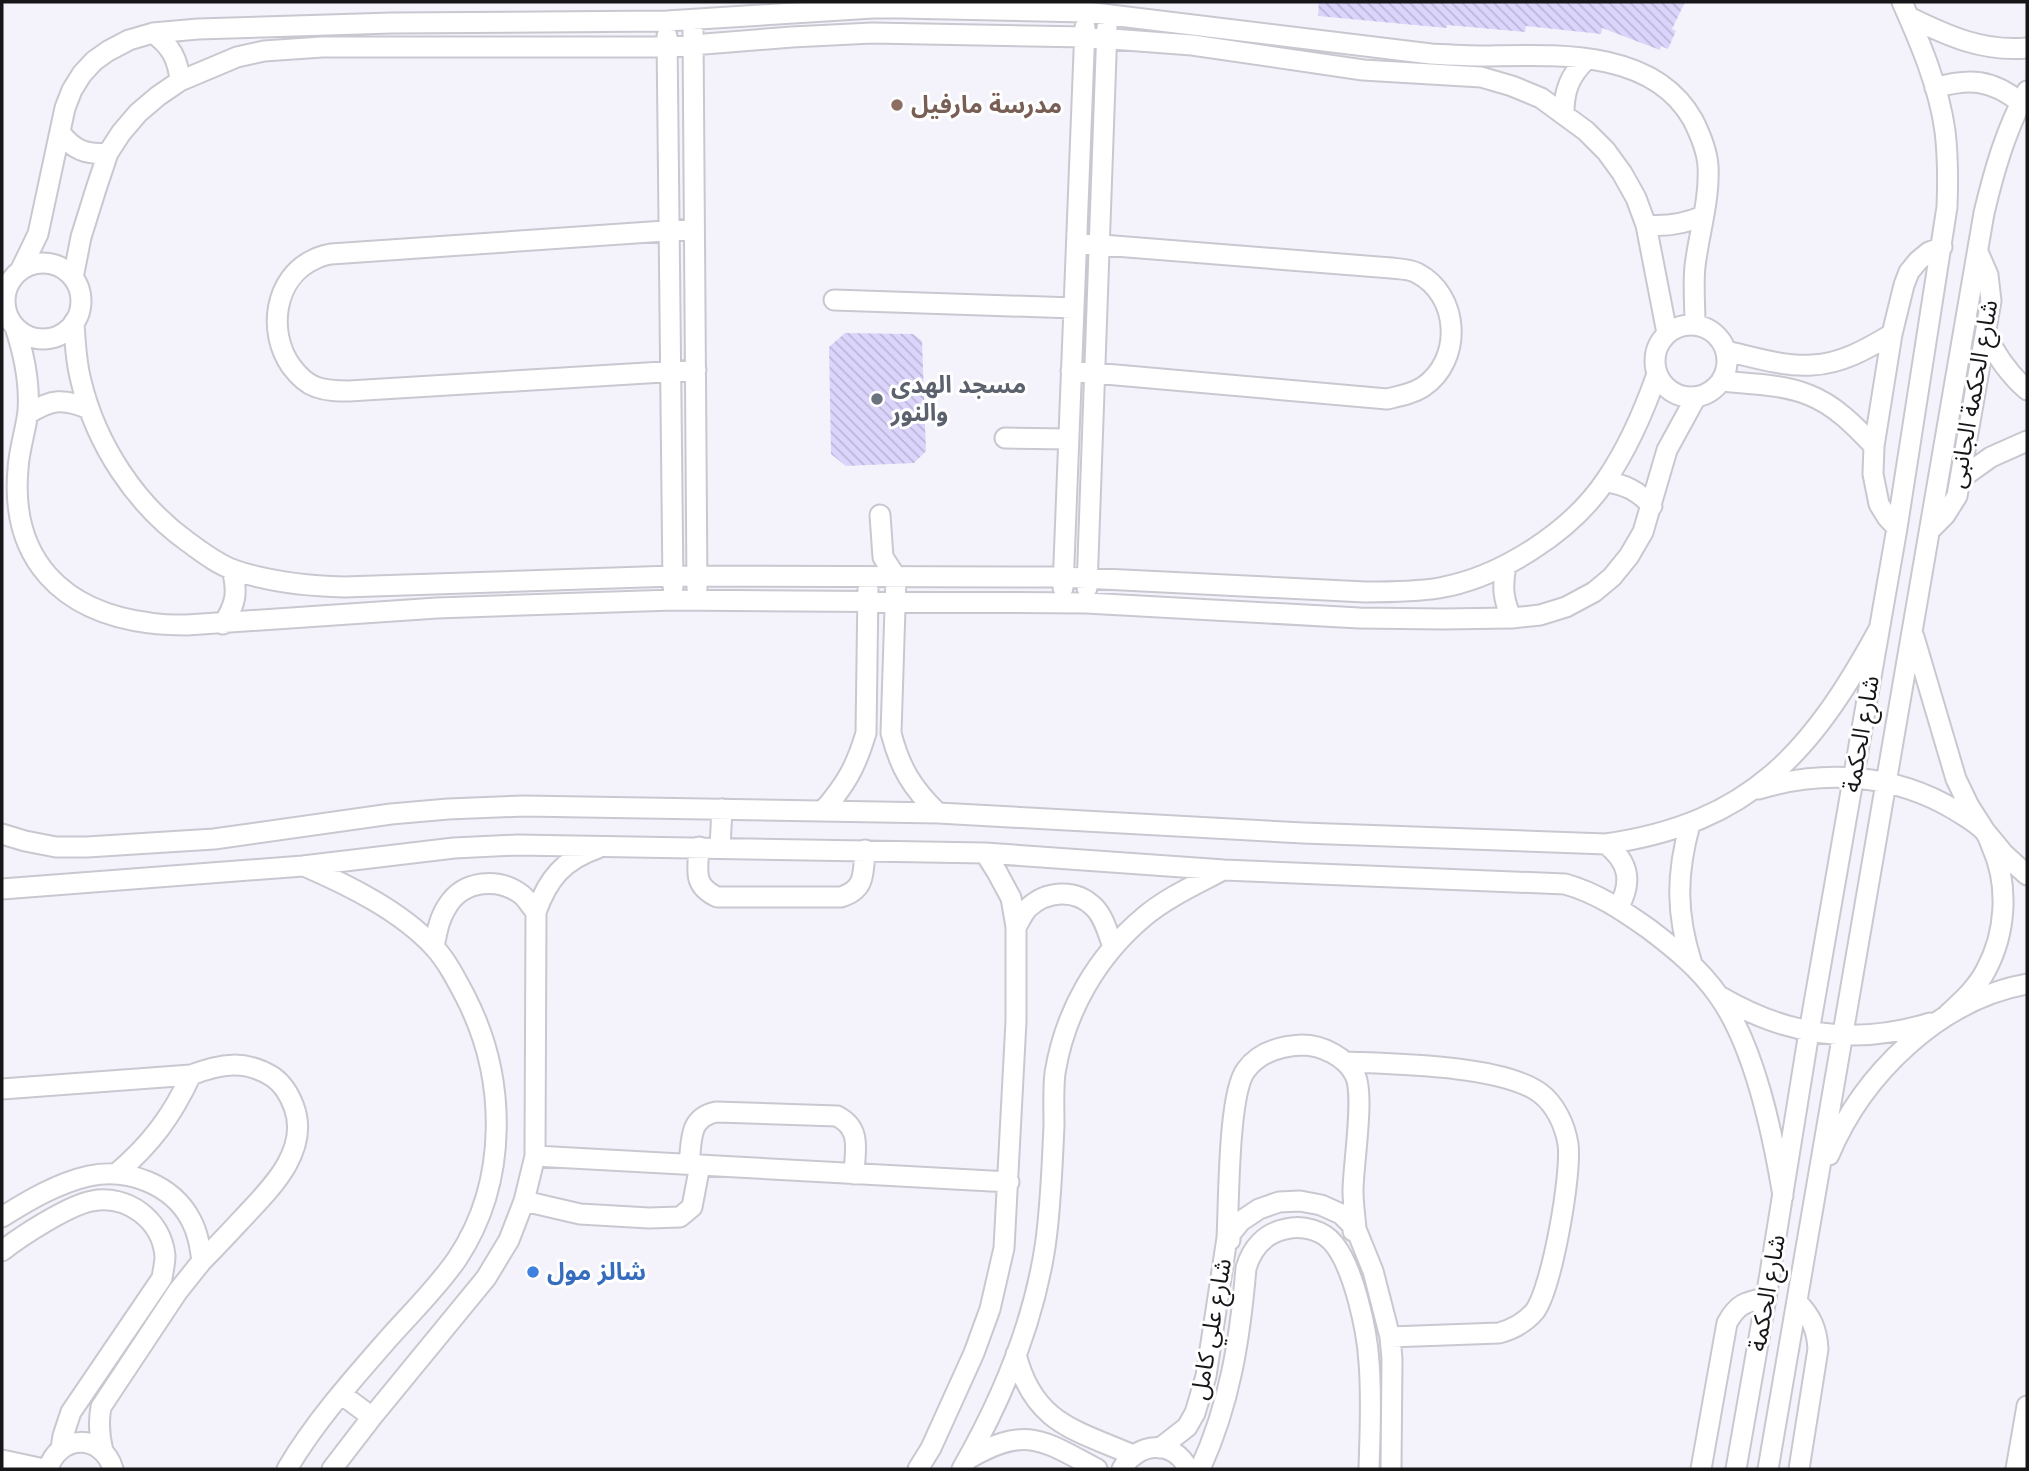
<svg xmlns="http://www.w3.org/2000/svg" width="2029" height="1471" font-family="'Nunito Sans','Noto Sans Arabic',sans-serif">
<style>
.building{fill:url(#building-back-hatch)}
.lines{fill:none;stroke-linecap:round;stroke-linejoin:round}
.minor-casing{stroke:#c9c8d0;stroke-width:23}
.minor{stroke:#fff;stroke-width:19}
.education-dot{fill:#8d6e63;stroke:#fff;stroke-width:2.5}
.worship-dot{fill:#6b7280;stroke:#fff;stroke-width:2.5}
.shop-dot{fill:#3f7fe0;stroke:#fff;stroke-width:2.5}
.labels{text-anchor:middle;stroke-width:6;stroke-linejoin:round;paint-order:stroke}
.education-label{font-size:24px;font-weight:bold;fill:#785e54;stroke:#fff;text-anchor:start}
.worship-label{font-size:24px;font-weight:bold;fill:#5b616d;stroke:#fff;text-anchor:start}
.street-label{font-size:24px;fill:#161619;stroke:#fff}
.shop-label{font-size:24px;font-weight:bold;fill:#366cbe;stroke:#fff;text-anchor:start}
</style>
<defs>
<pattern id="building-back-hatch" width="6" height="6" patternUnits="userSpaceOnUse" patternTransform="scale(1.75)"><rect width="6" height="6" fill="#dbd5fc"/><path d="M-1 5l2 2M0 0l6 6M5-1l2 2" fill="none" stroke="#bbb6d7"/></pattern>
</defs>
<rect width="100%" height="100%" fill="#f4f3fb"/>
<!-- building -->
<path class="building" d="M1319,2H1685L1672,29L1676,31L1668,49L1661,46L1660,50L1602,28L1601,34L1526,26L1525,32L1447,25V28L1318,16Z
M845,333L913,334L922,341L926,451L914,463L846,466L831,454L829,347Z"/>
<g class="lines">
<!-- minor casing -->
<g class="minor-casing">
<path id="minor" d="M1909,17C1948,36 1983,52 2027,48
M693,31L697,589
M153,33C171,46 178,59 180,81
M667,36L673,587
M1935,88C1969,78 1992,79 2021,103
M1564,113C1564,90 1570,75 1587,59
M60,132C73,150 86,155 108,153
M1646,225C1667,227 1684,224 1703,216
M694,229L331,254C326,255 320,256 315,259C274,277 267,332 291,366C297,374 307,384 316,387C327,391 338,391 349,391L696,370
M5 301a38 38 0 1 1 76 0a38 38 0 1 1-76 0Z
M21,269L38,234L65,108L72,90L82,74L94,61L108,51L129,40L153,33L198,29L392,23L667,21L873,8H900L1086,12L1431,54C1449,55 1467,56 1484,56C1555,55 1653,48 1693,120C1700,134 1707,150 1708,166C1710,199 1699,233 1695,266C1693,285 1695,305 1695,325
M73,278L81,237L96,189L108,153L121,133L138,113L158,96L180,81L237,57L264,51L322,47H667L792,37L872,33L1085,37L1192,45L1363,70L1481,77L1512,86L1541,98L1586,131L1606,151L1622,173L1636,198L1646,225L1667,333
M834,300L1074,308
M74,322C75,342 76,362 81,381C96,444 135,504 188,542C202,552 217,564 234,570C269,582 307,586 344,587L673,576L1063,577L1365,592C1390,592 1415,592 1439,588C1501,577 1571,532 1606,480C1628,448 1644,411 1657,374
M1655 361a36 36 0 1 1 72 0a36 36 0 1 1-72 0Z
M15,327C24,354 30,382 28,411C26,430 19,449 18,469C10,559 62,612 150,623C162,625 175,625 187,625L437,608L673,600L1086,603L1359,618L1442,619L1512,618L1540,615L1566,607L1594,592L1612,577L1629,556L1643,532L1667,450L1696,397
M1986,334C1996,356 2009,374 2027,390
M1726,351C1753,357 1784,367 1812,365C1841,364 1867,349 1892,334
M1071,371L1387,399C1400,396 1412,394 1423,387C1463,360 1460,295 1417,273C1410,269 1399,269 1391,268L1077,243
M1721,381C1749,384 1782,384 1809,395C1835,405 1855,426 1874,446
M28,414C51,399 64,398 89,409
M1005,438L1069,439
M1960,479L1991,457L2027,441
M1605,482C1625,484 1638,491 1652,506
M880,515L883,557L896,577L891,733C900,768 912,788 938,813
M1897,528L1887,517L1879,504L1873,474L1874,446L1892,334L1904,285L1909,272L1918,261L1929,252L1942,247
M1930,530L1945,515L1957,496L1991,301L1988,275L1978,252
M1506,566C1502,586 1503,601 1512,618
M1063,588L1085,27
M1087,588L1107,27
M223,624C236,604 238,593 232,569
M1914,637L1956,779L1969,806L1985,831L2004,854L2027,875
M1759,789C1825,769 1895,774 1955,810C1964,816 1978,823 1985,832C1988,836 1990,842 1992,847C2009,885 2006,933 1986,970C1977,988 1962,1001 1948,1014
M823,811C846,784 856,767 866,733L868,589
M1690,824C1676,875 1676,914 1692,964
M2,834L25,841L56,847H87L214,839L391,814L448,809L524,806L938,813L1303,833L1606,844C1751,823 1812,752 1879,629
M1606,844C1629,862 1633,882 1618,908
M699,847C698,870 692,885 717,897H841C866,889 863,873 865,850
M720,847L722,809
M2,889L303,866L454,848L517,845L985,853L1224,870L1565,884C1597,893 1622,910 1649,929C1674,948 1699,968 1718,995C1755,1046 1773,1135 1783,1196
M1016,927C1020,921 1023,913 1028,908C1046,891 1075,888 1094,907C1104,917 1108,933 1113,947
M434,947C437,932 439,918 448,905C464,880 499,877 522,895C527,899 531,907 536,912
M1721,997C1788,1036 1856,1046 1930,1023
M1346,1062C1394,1064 1502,1065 1540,1093C1555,1104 1565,1125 1568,1144C1572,1174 1552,1287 1535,1311C1525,1323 1514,1329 1499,1333L1390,1337
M2,1089L191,1075C220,1064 245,1059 273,1077C283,1084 290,1096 294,1107C310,1151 270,1189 243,1218C229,1233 216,1247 202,1261
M1829,1155C1863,1074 1939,1000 2027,984
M535,1156L1009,1182
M689,1164C692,1141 688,1118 716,1112L837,1116C862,1129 855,1149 854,1174
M117,1173C151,1144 172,1116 191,1075
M524,1201L580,1214L649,1218L680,1217L692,1207L700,1165
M2,1217C29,1200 58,1183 89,1176C128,1168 172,1184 191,1220C198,1233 200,1247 202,1261L178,1291L101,1407C98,1423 99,1435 103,1451
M1230,1240L1227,1238C1229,1203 1228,1093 1246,1070C1259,1052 1281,1046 1302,1045C1322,1045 1346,1057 1355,1075C1365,1094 1353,1166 1353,1191C1353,1204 1355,1216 1356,1229L1353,1231
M2,1251C21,1236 69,1205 92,1201C127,1194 162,1220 165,1256C165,1263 163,1271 162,1278L71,1412L63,1436L61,1448
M1797,1302C1811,1316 1817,1329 1818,1349L1799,1469
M1016,1354C1033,1423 1075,1430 1133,1455
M341,1394L372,1417
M1160,1448L1187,1427L1195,1413L1206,1376L1227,1238L1241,1221L1259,1209L1279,1202L1300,1201L1321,1205L1341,1214L1356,1229L1373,1271L1390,1337L1392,1359L1391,1469
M968,1459C1027,1425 1042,1440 1097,1469
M2,1460L44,1469
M48,1469C59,1434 102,1433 113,1469
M287,1469C314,1423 352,1380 388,1339C411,1313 437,1288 457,1259C509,1181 507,1077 465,996C456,979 447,961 434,947C401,911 348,885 304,866
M332,1469L372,1417L486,1278L509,1240L524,1201L535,1156L536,912C548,879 563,860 598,848
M918,1469L931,1448L974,1353L990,1309L1004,1248L1016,1021V927L1011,898L997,872L985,853
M962,1469C1001,1401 1033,1325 1045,1247C1051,1207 1052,1166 1054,1126C1054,1108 1053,1090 1055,1073C1065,1011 1097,956 1145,916C1168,897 1197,884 1223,870
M1122,1469C1137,1442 1174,1439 1188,1469
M1200,1469C1230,1404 1240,1339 1246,1268C1252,1248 1265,1233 1286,1229C1303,1225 1323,1230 1334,1244C1354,1269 1367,1330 1369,1362C1372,1398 1370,1433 1369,1469
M1701,1469L1727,1323C1738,1303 1746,1302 1766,1298
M1736,1469L1766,1298L1809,1032L1897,528L1947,207C1948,182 1948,156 1945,131C1939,87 1920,42 1902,2
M1768,1469L1984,213C1994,171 2006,129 2027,91
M2016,1469L2027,1406"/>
</g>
<!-- minor -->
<use href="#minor" class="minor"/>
</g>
<!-- markers -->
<circle class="education-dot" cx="897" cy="105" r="7"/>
<circle class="worship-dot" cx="877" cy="399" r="7"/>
<circle class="shop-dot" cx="533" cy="1272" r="7"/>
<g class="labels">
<!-- education labels -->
<g class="education-label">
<text x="911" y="113">مدرسة مارفيل</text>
</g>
<!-- worship labels -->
<g class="worship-label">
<text x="891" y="393">مسجد الهدى<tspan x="891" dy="28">والنور</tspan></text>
</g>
<!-- street labels -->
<g class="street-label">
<text transform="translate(1973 394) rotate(-80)" y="8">شارع الحكمة الجانبى</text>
<text transform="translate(1861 734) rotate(-80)" y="8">شارع الحكمة</text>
<text transform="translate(1767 1293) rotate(-80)" y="8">شارع الحكمة</text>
<text transform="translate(1211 1329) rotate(-80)" y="8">شارع علي كامل</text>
</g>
<!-- shop labels -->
<g class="shop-label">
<text x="547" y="1280">شالز مول</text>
</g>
</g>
<!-- border -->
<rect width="2029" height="1471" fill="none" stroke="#161619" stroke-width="7"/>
</svg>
